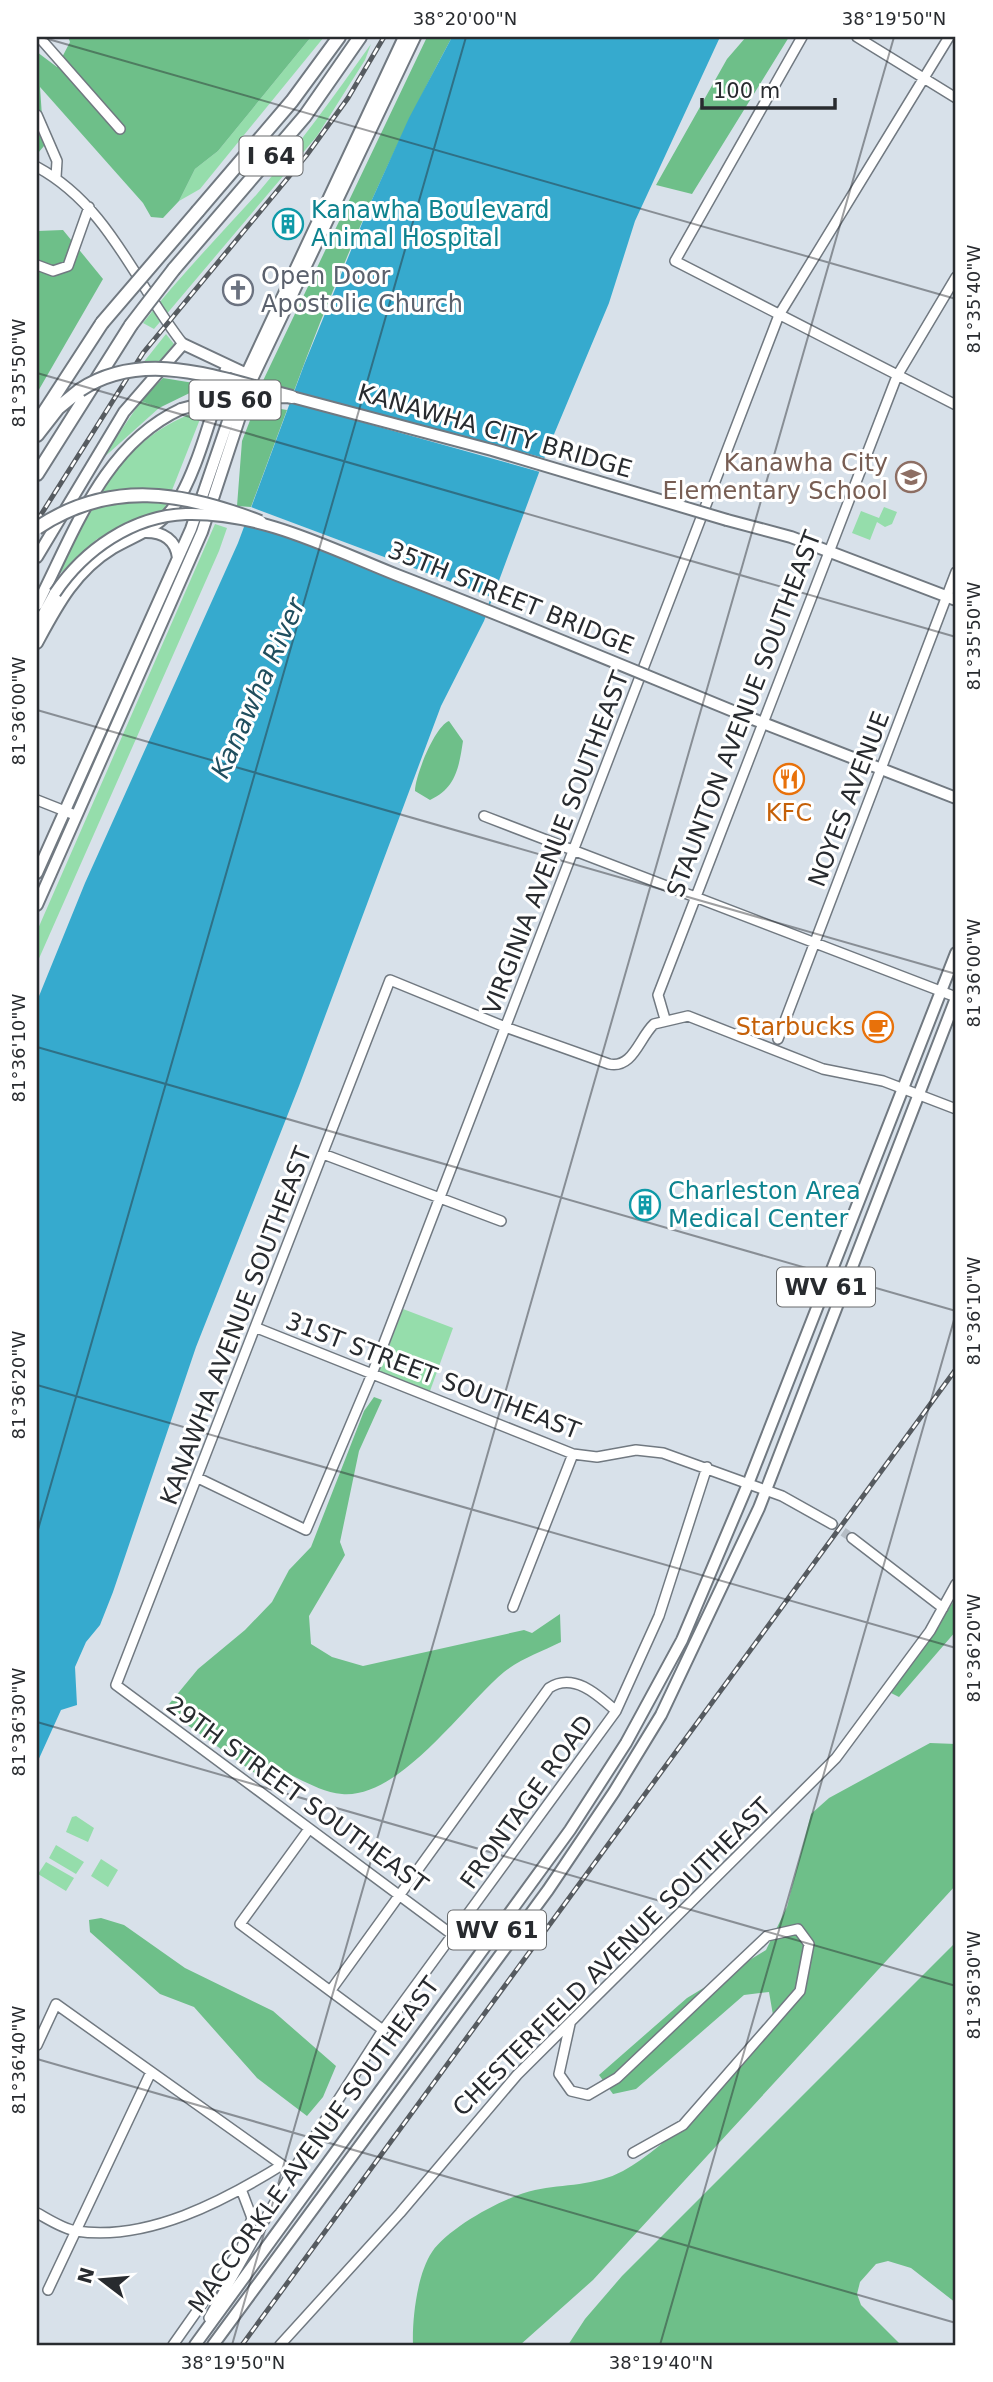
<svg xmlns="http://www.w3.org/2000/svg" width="993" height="2382" font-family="'DejaVu Sans',sans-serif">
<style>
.green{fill:#95ddab}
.forest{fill:#6ebf89}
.water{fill:#36aace}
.pier{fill:#d8e1ea}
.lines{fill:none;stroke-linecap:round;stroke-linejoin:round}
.minor-tunnel{stroke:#b5bdc5;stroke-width:9;stroke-dasharray:9 4.5;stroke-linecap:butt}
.minor-casing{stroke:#717981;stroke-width:12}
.major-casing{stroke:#717981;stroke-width:14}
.highway-casing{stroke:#717981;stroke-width:16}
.minor{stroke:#fff;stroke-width:9}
.major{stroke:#fff;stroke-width:10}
.highway{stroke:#fff;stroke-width:12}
.rail-casing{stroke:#565b60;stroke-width:5}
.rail{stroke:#fff;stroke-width:2.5;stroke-dasharray:8;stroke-linecap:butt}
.major-bridge-casing{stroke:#717981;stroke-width:14;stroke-linecap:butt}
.highway-bridge-casing{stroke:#717981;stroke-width:16;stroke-linecap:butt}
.major-bridge{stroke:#fff;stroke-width:10}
.highway-bridge{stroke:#fff;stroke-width:12}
.ticks{fill:none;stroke:#282b2f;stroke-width:2;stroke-opacity:0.45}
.labels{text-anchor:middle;stroke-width:6;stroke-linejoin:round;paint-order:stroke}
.shield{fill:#fff;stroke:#686b6d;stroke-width:2}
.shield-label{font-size:23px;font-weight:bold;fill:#282b2f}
.culture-label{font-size:24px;fill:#0d838f;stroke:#fff;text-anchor:start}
.worship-label{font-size:24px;fill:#5b616d;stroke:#fff;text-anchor:start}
.street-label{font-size:24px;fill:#282b2f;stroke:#fff}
.education-label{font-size:24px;fill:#785e54;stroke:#fff;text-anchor:end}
.food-label{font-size:24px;fill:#c56008;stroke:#fff}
.water-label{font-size:26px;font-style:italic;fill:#1f4e5e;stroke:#fff}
.neatline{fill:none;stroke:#282b2f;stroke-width:2.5}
.ticks-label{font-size:18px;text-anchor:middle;fill:#282b2f}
</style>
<rect width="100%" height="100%" fill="#d8e1ea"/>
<!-- green -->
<path class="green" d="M311,37H324L200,189L179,201L195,169L218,151Z
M371,44L365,60L317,136L154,329L143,323C178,278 218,237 257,194C298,146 335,95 371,44Z
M166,334L174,344L159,364L143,363Z
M141,401L159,408L101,460Z
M204,409L163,513L97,539L54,579C93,504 118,437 204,409Z
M884,507L897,512L892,524L885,527L877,522L870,540L852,533L861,511L879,518Z
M215,524L227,528L219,551L37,963V931Z
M403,1309L453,1328L430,1391L379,1372Z
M76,1816L94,1828L88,1842L66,1832L72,1817Z
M56,1845L84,1862L76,1874L49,1858Z
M101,1859L118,1870L108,1887L91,1876Z
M46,1862L74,1878L66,1891L38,1874Z"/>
<!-- forest -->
<path class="forest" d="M68,37H311L218,151L195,169L179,201L163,218L151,217L143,203L40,87L44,146L38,153L37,151V52L57,67L70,42Z
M427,37H452C391,151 339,269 294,391L261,385Z
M746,37H789L692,194L656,185L727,59Z
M63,230L103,279L37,393V231Z
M163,378L206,385L159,408L141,401Z
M256,405L287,410L251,507L237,506L242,441Z
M449,721L463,741C459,767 456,788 430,800L415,791C415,776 435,726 449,721Z
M374,1397L382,1400L359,1451L340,1542L345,1555L309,1616L311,1644L332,1657L363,1666L524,1630L532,1633L560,1614L561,1642C541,1652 522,1658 504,1672C463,1706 400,1799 342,1794C319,1792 298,1777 277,1769H266L256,1774L165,1709L198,1669L245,1630L272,1602L289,1570L311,1547L364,1411Z
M956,1598V1631L899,1697L891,1693Z
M930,1743L956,1744V1885L593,2280L520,2345H413C412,2320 417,2274 432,2252C449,2227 506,2196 535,2190C564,2184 595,2186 623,2171C676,2143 738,2065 773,2015L769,1992L744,1995L636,2089L613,2094L599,2075L687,1998L766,1950L787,1907L811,1814L829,1798Z
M101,1918L124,1925L185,1968L273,2011L336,2066L323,2097L307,2116L257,2078L194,2007L160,1994L90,1932L89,1920Z
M956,1942V2303L911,2268L888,2261L876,2264L860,2282L857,2294L861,2305L901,2345H568L585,2319L622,2276Z"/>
<!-- water -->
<path class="water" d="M452,37H720L635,221L609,303L547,451L484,621L441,706L299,1086L196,1347L113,1592L100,1625L86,1642L75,1667L77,1705L61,1710L37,1763V1001L85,883L238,543L304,365L370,204L409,118Z"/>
<!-- pier -->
<path class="pier" d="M294,391L544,458L540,472L290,402Z
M251,507L491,597L485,614L260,526L244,525Z"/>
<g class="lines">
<!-- minor-tunnel -->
<path class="minor-tunnel" d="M832,1524L852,1538"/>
<!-- minor casing -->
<g class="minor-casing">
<path id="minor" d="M39,37L120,129
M802,37L675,261L956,405
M857,37L956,98
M37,115L57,161L56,177
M37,167C109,206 135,283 183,344
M37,265L53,271L68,266L89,207
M37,800L75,815
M484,816L956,997
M665,1019L658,995L897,376L956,277
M778,1039L956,572
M323,1154L501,1221
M257,1328L573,1454L597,1457L636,1450L663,1453L782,1496L832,1524
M198,1478L306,1530L372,1374L779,315L949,37
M852,1538L943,1608
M513,1607L573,1454
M309,1829L240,1924L383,2030
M454,1936L116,1685L390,980L505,1027L609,1064C633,1069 639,1038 654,1024L688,1016L823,1069L883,1081L956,1109
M331,1990L549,1688C573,1672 597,1694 616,1711
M570,2024L559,2074L571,2091L588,2095L617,2078L767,1936L798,1929L809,1944L800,1991L683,2125L633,2153
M37,2045L56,2004L292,2172
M37,2213C48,2219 63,2229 76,2231C147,2242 224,2201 282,2165
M48,2290L151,2072
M209,2318L292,2172L383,2030L616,1711L659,1616L707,1467
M173,2345L242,2247L252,2218L241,2189
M280,2345L400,2213L517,2075L836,1758L930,1631L956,1584"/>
</g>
<!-- major casing -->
<g class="major-casing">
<path id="major" d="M727,520L791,537L956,600
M146,532C163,532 176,540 178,558
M37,557L124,412L183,344L253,377
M37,605C74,533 103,445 181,409
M37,626L55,593
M37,643C57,606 75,571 113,548C132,537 151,531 167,515C194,488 214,404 227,366
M745,716L956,798
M37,873L191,529L238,392L404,37
M37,905L202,532L253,377L415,37
M195,2345L570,1830L626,1743L682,1640L748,1484L956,953
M213,2345L548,1890L614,1792L661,1715L759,1508L956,998"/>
</g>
<!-- highway casing -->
<g class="highway-casing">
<path id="highway" d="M198,211L292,101L339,37
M174,269L305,116L360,37
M37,423L102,323
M37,435L58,408L80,390
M37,474L131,325"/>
</g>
<!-- minor -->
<use href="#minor" class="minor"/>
<!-- major -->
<use href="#major" class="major"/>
<!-- highway -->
<use href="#highway" class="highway"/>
<!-- rail casing -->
<g class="rail-casing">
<path id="rail" d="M37,521L143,353L306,156L348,98L384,37
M242,2345L956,1369"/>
</g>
<!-- rail -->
<use href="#rail" class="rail"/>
<!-- major-bridge casing -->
<g class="major-bridge-casing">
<path id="major-bridge" d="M181,409L222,398L292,397L492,450L727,520
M55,593C84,550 132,516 186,514C261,512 329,548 397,575C514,620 630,669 745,716"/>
</g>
<!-- highway-bridge casing -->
<g class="highway-bridge-casing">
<path id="highway-bridge" d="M102,323L198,211
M131,325L174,269
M80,390C146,347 222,380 292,397
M37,528C110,479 184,492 260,522"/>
</g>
<!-- major-bridge -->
<use href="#major-bridge" class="major-bridge"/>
<!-- highway-bridge -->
<use href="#highway-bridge" class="highway-bridge"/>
</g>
<!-- ticks -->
<path class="ticks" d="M41,37L956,299M37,40L38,37M37,373L956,637M37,710L956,974M37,1047L956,1311M37,1385L956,1648M37,1533L466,37M37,1722L956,1986M37,2059L956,2323M232,2345L894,37M660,2345L956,1313"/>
<!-- icons -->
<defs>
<g id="building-ring" transform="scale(1.575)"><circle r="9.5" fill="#fff" stroke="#0f9aa8" stroke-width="1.5"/><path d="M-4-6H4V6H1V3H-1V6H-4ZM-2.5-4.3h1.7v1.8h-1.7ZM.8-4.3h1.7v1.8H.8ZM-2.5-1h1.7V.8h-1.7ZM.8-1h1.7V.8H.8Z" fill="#0f9aa8"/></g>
<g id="church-ring" transform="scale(1.575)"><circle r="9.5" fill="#fff" stroke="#6b7280" stroke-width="1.5"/><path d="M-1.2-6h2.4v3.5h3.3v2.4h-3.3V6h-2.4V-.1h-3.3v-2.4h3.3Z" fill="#6b7280"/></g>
<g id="school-ring" transform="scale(1.575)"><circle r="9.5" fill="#fff" stroke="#8d6e63" stroke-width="1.5"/><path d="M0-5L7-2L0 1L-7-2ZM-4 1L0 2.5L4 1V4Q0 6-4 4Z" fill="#8d6e63"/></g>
<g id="restaurant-ring" transform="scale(1.575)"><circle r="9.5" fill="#fff" stroke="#e8710a" stroke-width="1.5"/><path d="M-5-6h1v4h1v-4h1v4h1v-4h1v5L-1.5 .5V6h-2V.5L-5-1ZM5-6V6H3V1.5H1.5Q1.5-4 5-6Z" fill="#e8710a"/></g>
<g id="cafe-ring" transform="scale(1.575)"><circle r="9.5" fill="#fff" stroke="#e8710a" stroke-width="1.5"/><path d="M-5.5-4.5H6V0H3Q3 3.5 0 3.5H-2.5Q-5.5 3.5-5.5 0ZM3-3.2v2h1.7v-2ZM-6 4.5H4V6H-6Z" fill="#e8710a"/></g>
</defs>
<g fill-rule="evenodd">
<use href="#building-ring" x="288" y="224"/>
<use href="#church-ring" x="238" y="290"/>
<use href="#school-ring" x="911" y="477"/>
<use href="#restaurant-ring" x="789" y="779"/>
<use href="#cafe-ring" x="878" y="1027"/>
<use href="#building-ring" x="645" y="1205"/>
</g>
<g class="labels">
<!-- shield labels -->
<g class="shield">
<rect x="239.5" y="136.5" width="63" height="39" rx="5"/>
<rect x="189.5" y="380.5" width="91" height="39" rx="5"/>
<rect x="777" y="1267.5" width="98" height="39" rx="5"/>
<rect x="448" y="1910.5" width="98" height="39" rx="5"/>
</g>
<g class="shield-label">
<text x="271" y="164">I 64</text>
<text x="235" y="408">US 60</text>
<text x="826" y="1295">WV 61</text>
<text x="497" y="1938">WV 61</text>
</g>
<!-- culture labels -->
<g class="culture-label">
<text x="311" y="218">Kanawha Boulevard<tspan x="311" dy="28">Animal Hospital</tspan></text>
<text x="668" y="1199">Charleston Area<tspan x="668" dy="28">Medical Center</tspan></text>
</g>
<!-- worship labels -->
<g class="worship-label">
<text x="261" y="284">Open Door<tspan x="261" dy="28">Apostolic Church</tspan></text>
</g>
<!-- street labels -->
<g class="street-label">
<text transform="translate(495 431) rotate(16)" y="8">KANAWHA CITY BRIDGE</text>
<text transform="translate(511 598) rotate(22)" y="8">35TH STREET BRIDGE</text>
<text transform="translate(744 714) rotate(-69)" y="8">STAUNTON AVENUE SOUTHEAST</text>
<text transform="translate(849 799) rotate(-69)" y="8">NOYES AVENUE</text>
<text transform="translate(556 843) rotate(-69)" y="8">VIRGINIA AVENUE SOUTHEAST</text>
<text transform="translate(236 1326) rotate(-69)" y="8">KANAWHA AVENUE SOUTHEAST</text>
<text transform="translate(433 1376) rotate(21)" y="8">31ST STREET SOUTHEAST</text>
<text transform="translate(297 1795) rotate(36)" y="8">29TH STREET SOUTHEAST</text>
<text transform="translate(527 1802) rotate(-54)" y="8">FRONTAGE ROAD</text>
<text transform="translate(612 1957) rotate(-45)" y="8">CHESTERFIELD AVENUE SOUTHEAST</text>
<text transform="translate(314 2145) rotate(-54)" y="8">MACCORKLE AVENUE SOUTHEAST</text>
</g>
<!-- education labels -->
<g class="education-label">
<text x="888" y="471">Kanawha City<tspan x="888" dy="28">Elementary School</tspan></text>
</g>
<!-- food labels -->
<g class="food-label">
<text x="789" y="821">KFC</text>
<text x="855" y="1035" text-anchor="end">Starbucks</text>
</g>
<!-- water labels -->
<g class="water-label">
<text transform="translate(258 688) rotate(-66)" y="9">Kanawha River</text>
</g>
</g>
<!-- border -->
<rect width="993" height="2382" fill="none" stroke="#ffffff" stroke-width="77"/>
<!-- north arrow -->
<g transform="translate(102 2280) rotate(286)" stroke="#ffffff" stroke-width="5" paint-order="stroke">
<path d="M0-5L12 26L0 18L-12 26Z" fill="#282b2f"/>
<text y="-10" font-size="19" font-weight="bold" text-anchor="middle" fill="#282b2f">N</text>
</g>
<!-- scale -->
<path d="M702 98v10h133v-10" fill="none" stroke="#282b2f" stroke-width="3.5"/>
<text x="713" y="98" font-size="21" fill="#282b2f" stroke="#ffffff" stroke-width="5" paint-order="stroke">100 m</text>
<rect x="38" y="38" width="916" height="2306" class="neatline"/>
<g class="ticks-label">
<text x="465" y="25">38°20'00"N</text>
<text x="894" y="25">38°19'50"N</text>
<text transform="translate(974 299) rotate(-90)" y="6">81°35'40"W</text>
<text transform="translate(19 373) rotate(-90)" y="6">81°35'50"W</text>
<text transform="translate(974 636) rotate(-90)" y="6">81°35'50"W</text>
<text transform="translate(19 711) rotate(-90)" y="6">81°36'00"W</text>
<text transform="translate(974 973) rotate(-90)" y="6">81°36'00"W</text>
<text transform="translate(19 1048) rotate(-90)" y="6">81°36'10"W</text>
<text transform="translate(974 1311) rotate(-90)" y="6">81°36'10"W</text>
<text transform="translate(19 1385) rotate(-90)" y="6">81°36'20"W</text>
<text transform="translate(974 1648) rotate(-90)" y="6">81°36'20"W</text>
<text transform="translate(19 1722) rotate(-90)" y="6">81°36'30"W</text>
<text transform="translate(974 1985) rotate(-90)" y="6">81°36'30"W</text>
<text transform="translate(19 2060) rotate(-90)" y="6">81°36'40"W</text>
<text x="233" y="2369">38°19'50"N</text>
<text x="661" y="2369">38°19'40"N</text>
</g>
</svg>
